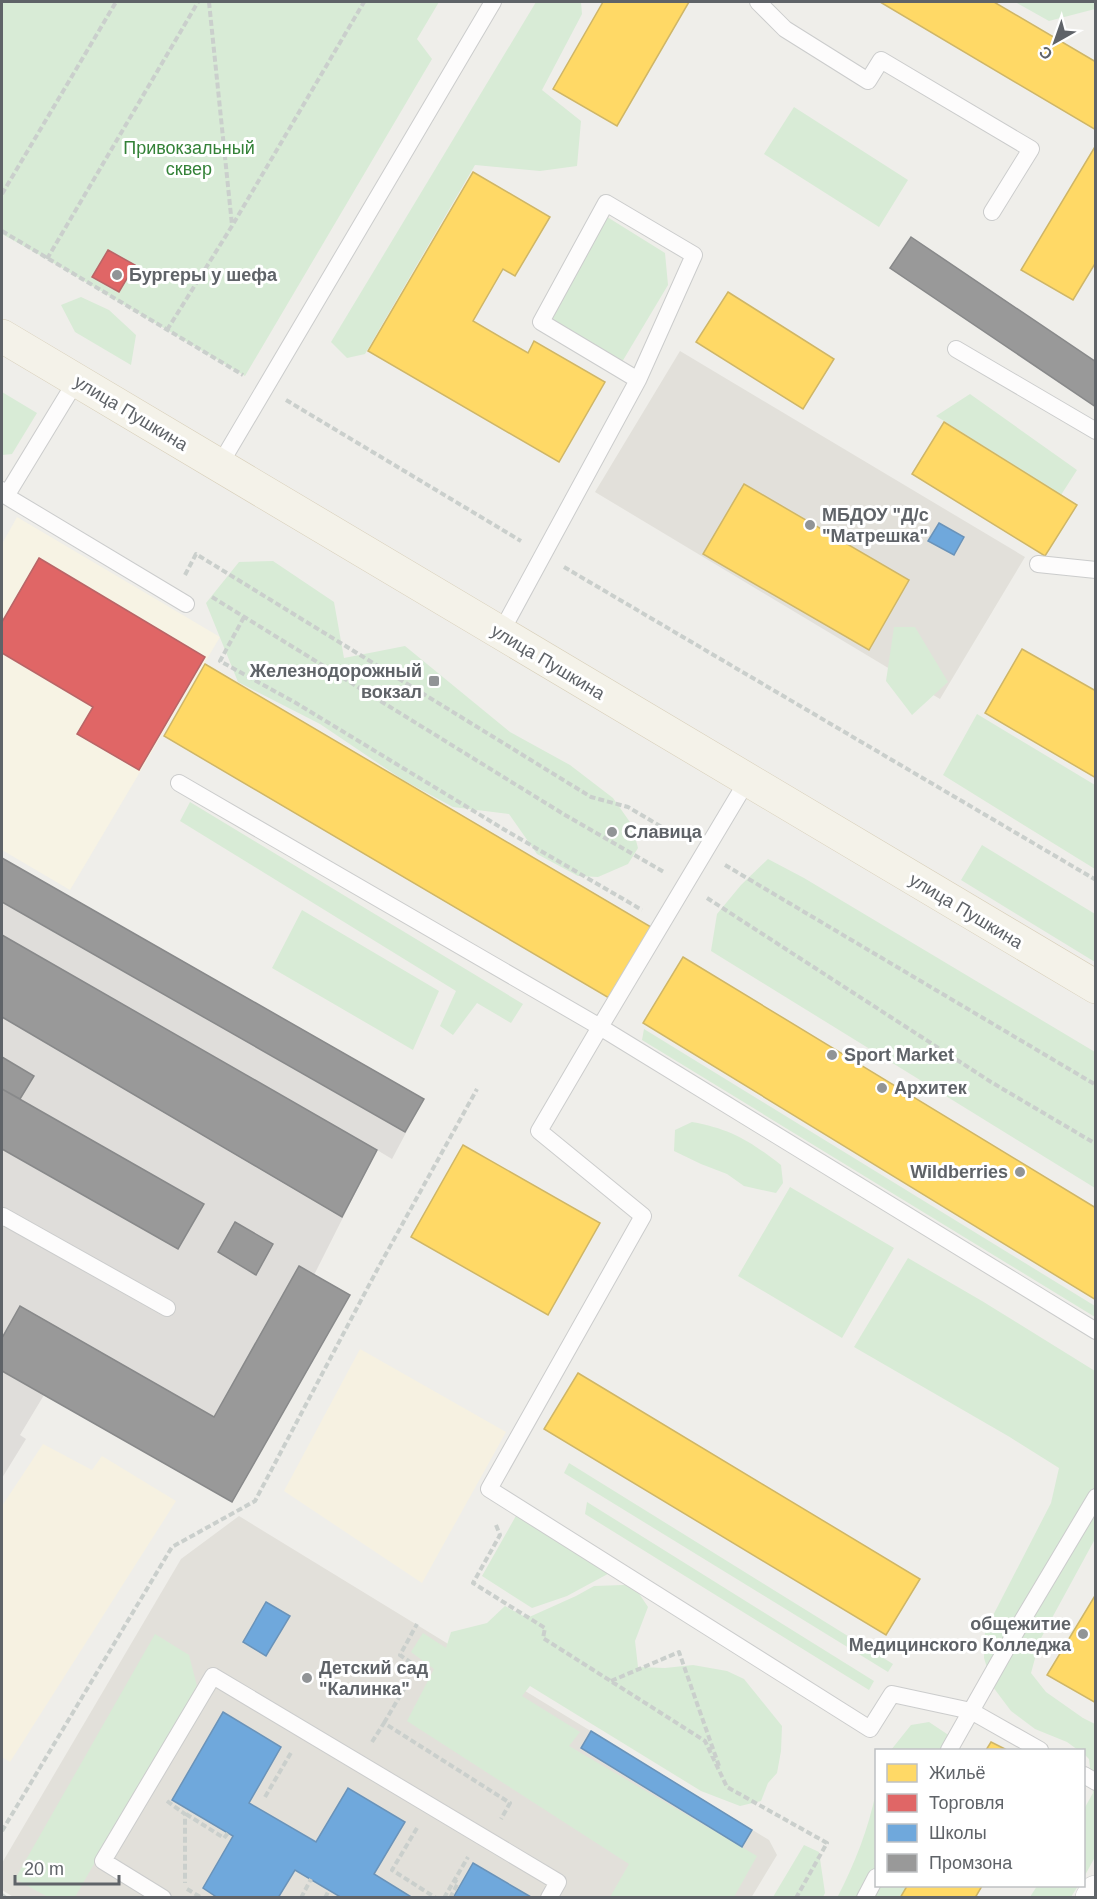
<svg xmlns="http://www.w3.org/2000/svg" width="1097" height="1899" font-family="Arial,sans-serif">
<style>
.commercial{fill:#f7f3e4}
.industrial{fill:#dfddda}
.education{fill:#e2e0da}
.green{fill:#d8ebd6}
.sand{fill:#f6f1e1}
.homes{fill:#ffd966;stroke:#cfb667;stroke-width:1.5}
.shops{fill:#e06666;stroke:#b96567;stroke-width:1.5}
.schools{fill:#6fa8dc;stroke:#6a93b9;stroke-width:1.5}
.industry{fill:#999;stroke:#88898a;stroke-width:1.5}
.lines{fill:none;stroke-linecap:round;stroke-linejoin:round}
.lane-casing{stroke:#cbcccc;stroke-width:18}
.street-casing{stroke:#cbcccc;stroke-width:34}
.primary-casing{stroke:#d7ceb8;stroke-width:34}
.path{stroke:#cacfcc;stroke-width:4;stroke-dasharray:6 3;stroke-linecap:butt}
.lane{stroke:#fdfcfc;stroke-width:16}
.street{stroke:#fdfcfc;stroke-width:33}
.primary{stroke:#f4f2e9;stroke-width:33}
.poi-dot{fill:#919496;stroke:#fff;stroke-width:2}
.labels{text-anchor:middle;stroke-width:6;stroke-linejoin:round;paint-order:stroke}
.park-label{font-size:18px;fill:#348238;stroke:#fff}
.poi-label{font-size:18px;font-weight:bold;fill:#5f6368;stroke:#fff;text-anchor:start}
.street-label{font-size:18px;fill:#5f6368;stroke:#fff}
</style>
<rect width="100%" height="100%" fill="#efeeea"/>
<!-- commercial -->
<path class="commercial" d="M17,517L220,637L70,890L2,850V544Z"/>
<!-- industrial -->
<path class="industrial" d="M2,858L424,1099L392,1159L377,1150L314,1275L350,1295L232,1502L44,1395L20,1435L26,1439L2,1478Z"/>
<!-- education -->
<path class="education" d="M680,351L1025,557L940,699L595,492Z
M239,1516L769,1840L777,1855L751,1898H15L2,1890V1863L181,1559Z"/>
<!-- green -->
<path class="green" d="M2,2H439L417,39L432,59L245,376L47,259L2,234Z
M536,2H581L582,14L542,90L581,121L577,166L540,171L475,165L365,354L347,358L331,342Z
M1015,2H1094L1095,3V9L1049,21Z
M794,107L908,180L879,227L764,154Z
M604,215L665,253L668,285L622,362L547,319Z
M81,297L109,310L136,335L131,365L75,332L61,305Z
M2,392L37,413L12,454L2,455Z
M970,394L1077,470L1061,495L936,416Z
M273,561L334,602L344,658L405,646L510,732L570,765L613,798L632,825L638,848L628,864L598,877L578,876L537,854L509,814L453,807L403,780L320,724L238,682L206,603L239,562Z
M894,627H915L948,682L912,715L886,681Z
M977,714L1095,785V869L943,775Z
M190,802L523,1004L511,1023L477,1003L453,1035L440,1026L456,991L180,821Z
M982,845L1095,914V962L961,880Z
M768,859L804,878L1095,1052V1188L711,951L717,914L741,885Z
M302,910L439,991L413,1050L272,968Z
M644,1029L1095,1306V1317L642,1040Z
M692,1122C731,1129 750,1141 781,1165L783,1183L776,1193L744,1186L727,1174L701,1164L674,1151L675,1130Z
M790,1187L894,1248L842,1338L738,1276Z
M908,1258L982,1301L1095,1371V1539L1040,1640L1031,1673L1046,1692L1083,1718L1095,1724V1857L1084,1877V1809L1093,1793L1089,1759L1084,1754V1750H1078L1067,1742L1035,1729L1011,1711L993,1687L984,1658L985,1631L1051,1503L1059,1468L1008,1436L854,1347Z
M569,1463L893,1664L888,1672L564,1473Z
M587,1502L874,1681L869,1690L585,1514Z
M517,1514L617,1569L567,1596L532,1608L482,1576Z
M623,1585L634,1586L648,1607L635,1641L638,1667L665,1668L693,1665L727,1671L744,1679L782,1726L781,1751L777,1773L768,1783L761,1801L740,1806L701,1791L530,1686L522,1696L580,1732L569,1746L757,1856L734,1897H610L629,1864L407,1721L434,1669L411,1652L423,1633L446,1648L451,1632L487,1623L505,1606L527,1618L576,1596L594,1586Z
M155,1634L189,1655L197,1686L75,1897H48L15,1879Z
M929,1722L950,1736L962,1750H891L911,1725Z
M876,1792V1886H909L902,1897L837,1898C855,1863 868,1830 876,1792Z
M804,1845L819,1852L825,1893L823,1897H773Z
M1037,1886H1078L1071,1897H1030Z"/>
<!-- sand -->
<path class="sand" d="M360,1349L506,1432L422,1583L284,1491Z
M43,1444L92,1470L102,1456L176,1501L10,1762L2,1757V1506Z"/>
<!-- homes -->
<path class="homes" d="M603,2H689L617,126L553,89Z
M880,2H994L1096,62V130Z
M1096,145V262L1073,300L1021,270Z
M473,172L550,217L515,276L503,269L473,321L528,353L534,341L605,382L559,462L368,351Z
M728,292L834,359L803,409L696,342Z
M944,422L1077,505L1045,556L912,474Z
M744,484L909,580L869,650L703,554Z
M1022,649L1096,691V778L985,713Z
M205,664L651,927L609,998L164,736Z
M683,957L1096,1208V1300L643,1023Z
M463,1145L600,1223L548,1315L411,1237Z
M578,1373L920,1579L886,1635L544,1429Z
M1096,1594V1703L1047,1675Z
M991,1742L1007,1750H986Z
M907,1886H982L975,1898H900Z"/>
<!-- shops -->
<path class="shops" d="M108,250L135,265L119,292L92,277Z
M39,558L205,657L139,770L77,734L93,707L2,653V622Z"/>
<!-- schools -->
<path class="schools" d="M939,523L964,537L954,555L928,541Z
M266,1602L290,1616L266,1656L243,1642Z
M223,1712L281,1747L249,1803L316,1842L348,1788L405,1822L374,1874L413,1898H342L295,1870L278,1898H218L203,1888L233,1836L172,1800Z
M591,1731L752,1830L742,1847L581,1748Z
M473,1863L531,1897V1898H453Z"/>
<!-- industry -->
<path class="industry" d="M911,237L1096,362V407L890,268Z
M2,858L424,1099L405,1132L2,902Z
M2,935L377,1150L342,1217L2,1017Z
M2,1057L34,1076L20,1099L2,1089Z
M2,1089L204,1204L178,1249L2,1149Z
M235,1222L273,1244L256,1275L218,1252Z
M299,1266L350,1295L232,1502L2,1371V1338L20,1306L214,1417Z"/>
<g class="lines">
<!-- lane casing -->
<g class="lane-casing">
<path id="lane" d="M758,2L785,29L868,81L881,60L1031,149L992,212
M956,349L1096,431
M219,466L493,2
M2,490L6,496L186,604
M6,496L76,381
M1038,564L1096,570
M500,634L638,380L541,322L606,203L694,255L638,380
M747,781L600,1027L1096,1331
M179,783L600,1027L539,1131L643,1216L489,1489L870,1729L892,1694L971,1711L1040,1750
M2,1218L3,1216L167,1308
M949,1750L1022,1621L1096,1497
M1084,1775L1096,1782
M163,1898L103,1861L213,1676L558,1882L549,1898
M865,1898L876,1877"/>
</g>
<!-- street casing -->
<g class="street-casing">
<path id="street" d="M1092,1898L1096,1892"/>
</g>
<!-- primary casing -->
<g class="primary-casing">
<path id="primary" d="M2,336L1096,987"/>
</g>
<!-- path -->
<path class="path" d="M209,2L232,225
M2,194L116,2
M2,231L243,375
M47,259L198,2
M167,330L232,226L364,2
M286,400L521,541
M564,567L1096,880
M185,575L196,554L591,797L628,807L682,839
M212,597L565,815L664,872
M244,617L220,661L296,703L505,830L642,910
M725,865L1096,1085
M707,898L991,1082L1096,1144
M496,1525L500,1535L473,1583L545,1628L543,1638L705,1741L727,1787L827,1843L796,1898
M611,1681L679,1652L719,1766
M384,1723L417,1667L400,1655L417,1624
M372,1742L384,1723L510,1803L501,1819
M265,1797L292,1751
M167,1801L185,1814V1883
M186,1814L224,1838L228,1833
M417,1828L392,1870L436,1898
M2,1831L172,1547L255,1501L377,1270L477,1089
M187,1889L202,1898
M2,1895L6,1898
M301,1898L311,1879
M325,1898L329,1890
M444,1898L468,1857
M450,1898L458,1883L454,1880"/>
<!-- lane -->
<use href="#lane" class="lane"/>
<!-- street -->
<use href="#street" class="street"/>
<!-- primary -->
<use href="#primary" class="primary"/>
</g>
<!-- markers -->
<g class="poi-dot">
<circle cx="117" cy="275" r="6"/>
<circle cx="810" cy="525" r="6"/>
<rect x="428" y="675" width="12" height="12" rx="3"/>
<circle cx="612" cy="832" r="6"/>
<circle cx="832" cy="1055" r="6"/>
<circle cx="882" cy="1088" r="6"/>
<circle cx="1020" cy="1172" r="6"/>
<circle cx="1083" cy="1634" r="6"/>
<circle cx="307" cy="1678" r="6"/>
</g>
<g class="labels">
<!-- park labels -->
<g class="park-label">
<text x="189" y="154">Привокзальный<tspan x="189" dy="21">сквер</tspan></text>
</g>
<!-- poi labels -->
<g class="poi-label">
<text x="129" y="281">Бургеры у шефа</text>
<text x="822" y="521">МБДОУ "Д/с<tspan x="822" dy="21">"Матрешка"</tspan></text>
<text x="422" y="677" text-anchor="end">Железнодорожный<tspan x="422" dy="21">вокзал</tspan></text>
<text x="624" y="838">Славица</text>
<text x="844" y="1061">Sport Market</text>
<text x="894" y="1094">Архитек</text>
<text x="1008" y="1178" text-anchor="end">Wildberries</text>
<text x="1071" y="1630" text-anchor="end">общежитие<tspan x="1071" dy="21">Медицинского Колледжа</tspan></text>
<text x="319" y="1674">Детский сад<tspan x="319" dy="21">"Калинка"</tspan></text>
</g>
<!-- street labels -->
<g class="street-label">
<text transform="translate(131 413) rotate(31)" y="6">улица Пушкина</text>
<text transform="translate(548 662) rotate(31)" y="6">улица Пушкина</text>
<text transform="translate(966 911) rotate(31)" y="6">улица Пушкина</text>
</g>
</g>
<!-- border -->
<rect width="1097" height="1899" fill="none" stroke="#5f6368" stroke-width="6"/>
<!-- legend -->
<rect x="875" y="1749" width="210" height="138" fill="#ffffff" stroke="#bfc1c3" stroke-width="1.5"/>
<rect x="887" y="1764" width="30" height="18" fill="#ffd966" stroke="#bfc1c3" stroke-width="1.5"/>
<text x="929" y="1779" font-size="18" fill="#5f6368">Жильё</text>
<rect x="887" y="1794" width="30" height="18" fill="#e06666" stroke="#bfc1c3" stroke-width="1.5"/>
<text x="929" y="1809" font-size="18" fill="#5f6368">Торговля</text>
<rect x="887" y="1824" width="30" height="18" fill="#6fa8dc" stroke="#bfc1c3" stroke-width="1.5"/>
<text x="929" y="1839" font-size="18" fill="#5f6368">Школы</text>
<rect x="887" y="1854" width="30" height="18" fill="#999999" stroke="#bfc1c3" stroke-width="1.5"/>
<text x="929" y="1869" font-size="18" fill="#5f6368">Промзона</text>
<!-- north arrow -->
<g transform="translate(1055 42) rotate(220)" stroke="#ffffff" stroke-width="4.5" paint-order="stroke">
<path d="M0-4.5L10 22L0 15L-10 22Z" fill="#5f6368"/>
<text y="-9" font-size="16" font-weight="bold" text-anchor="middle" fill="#5f6368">С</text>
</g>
<!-- scale -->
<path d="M15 1875v9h104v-9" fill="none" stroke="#5f6368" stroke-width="3"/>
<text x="24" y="1875" font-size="18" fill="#5f6368" stroke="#ffffff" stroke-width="4.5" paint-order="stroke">20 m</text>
</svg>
